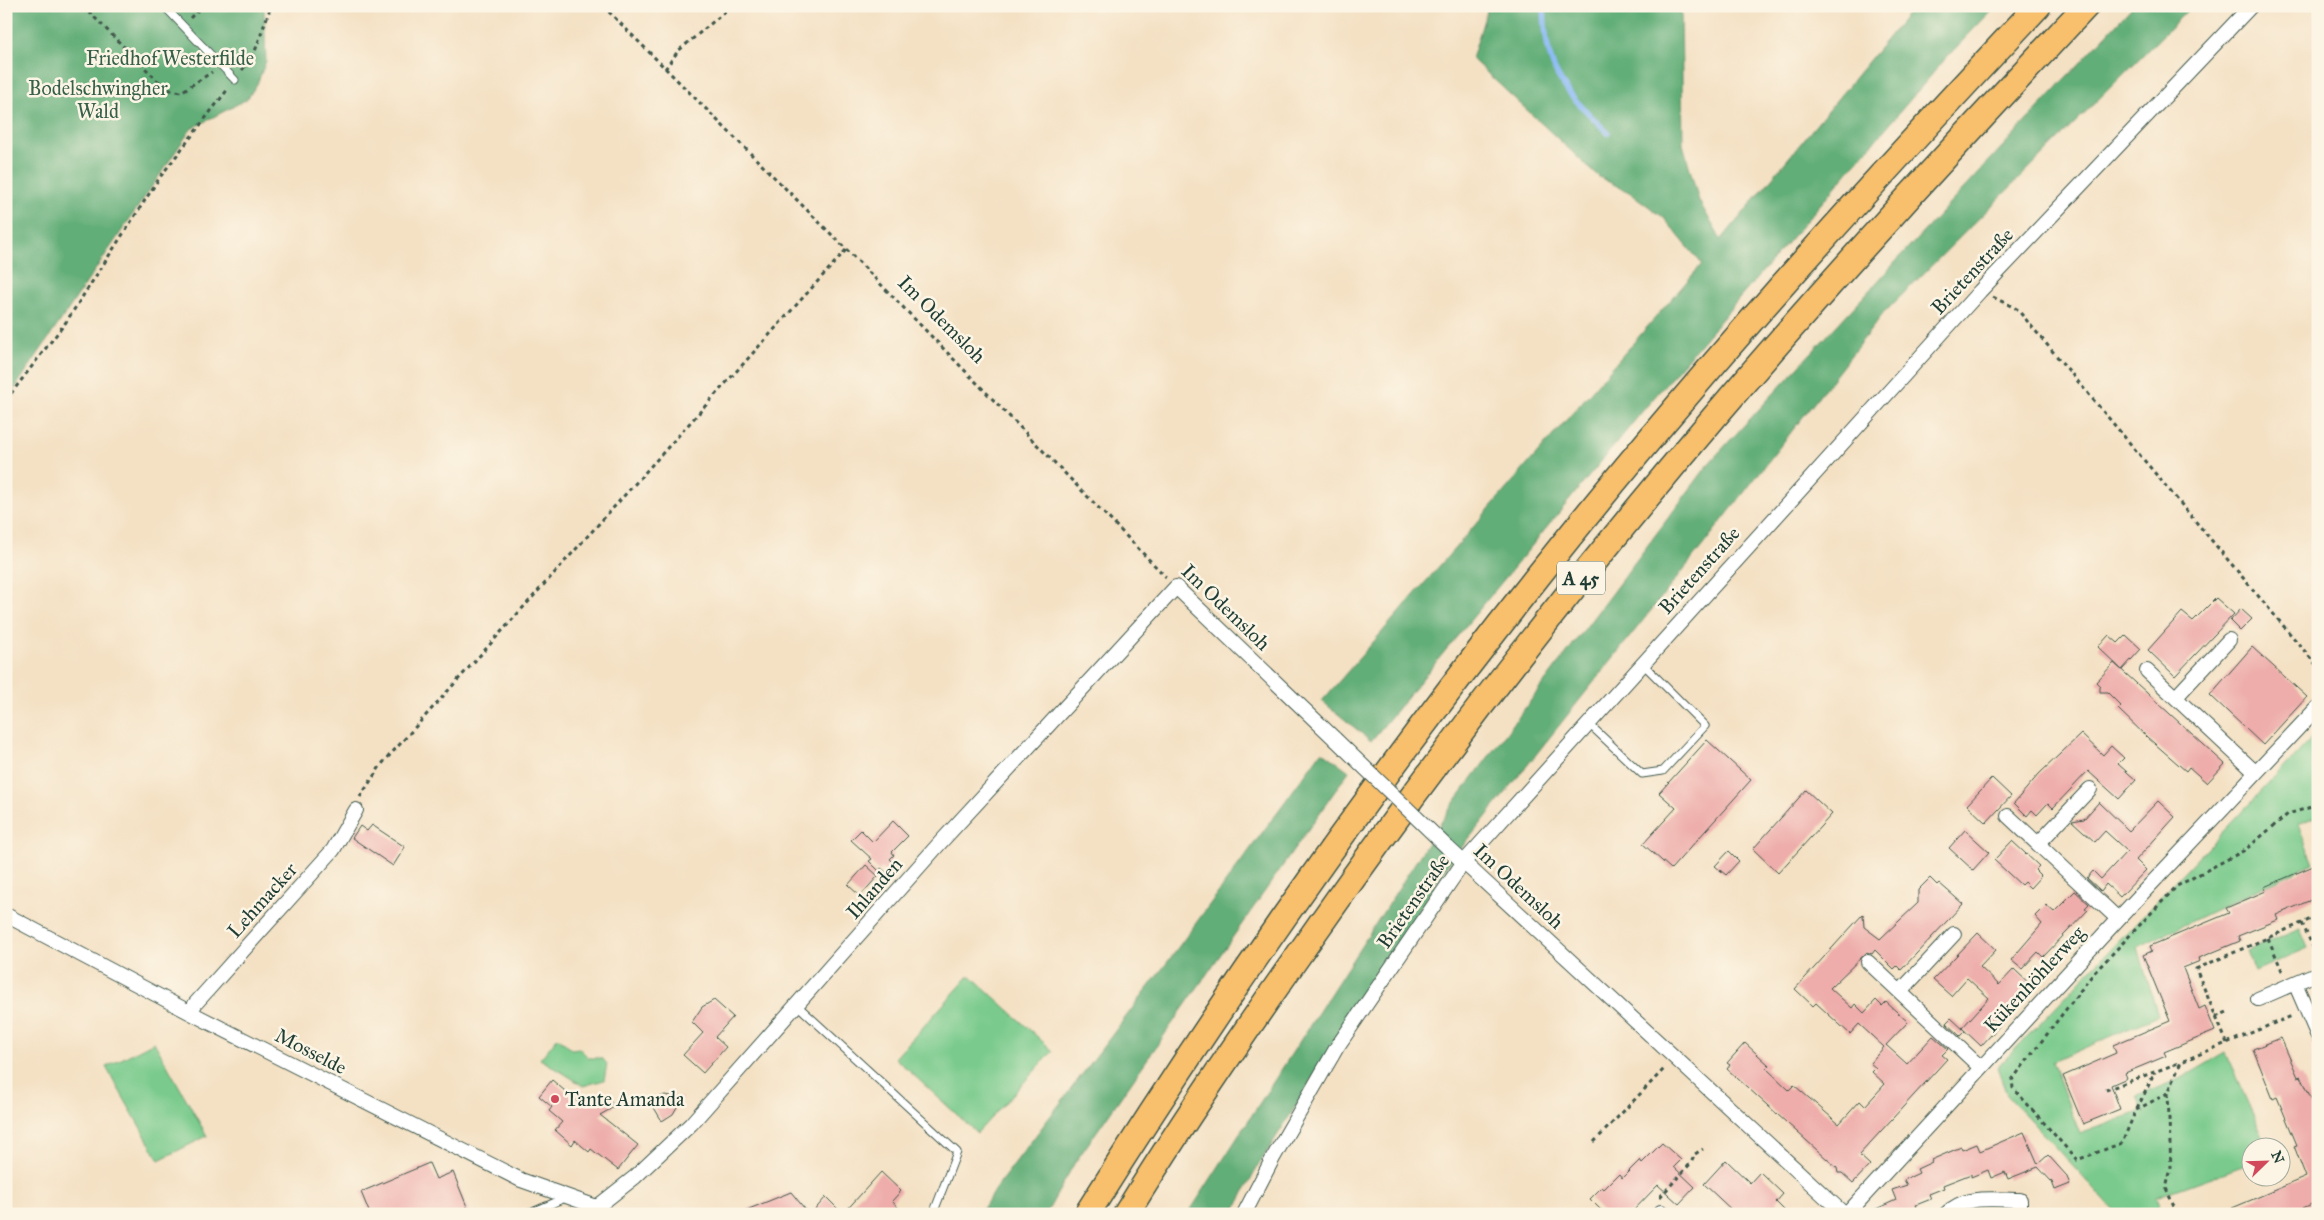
<svg xmlns="http://www.w3.org/2000/svg" width="2324" height="1220" font-family="'IM FELL Great Primer',serif">
<style>
.green{fill:#79ca8c;stroke:#4c8460}
.forest{fill:#62ae78;stroke:#407656}
.lines{fill:none;stroke-linecap:round;stroke-linejoin:round}
.stream{stroke:#8bbaf6;stroke-width:5.5}
.building{fill:#eeadaa}
.service-casing{stroke:#3f564a;stroke-width:9}
.minor-casing{stroke:#3f564a;stroke-width:16}
.motorway-casing{stroke:#3f564a;stroke-width:28}
.path{stroke:#3f564a;stroke-width:3;stroke-dasharray:4 4;stroke-linecap:butt}
.service{stroke:#fff;stroke-width:7}
.minor{stroke:#fff;stroke-width:14}
.motorway{stroke:#f8bf6c;stroke-width:25}
.minor-bridge-casing{stroke:#3f564a;stroke-width:16;stroke-linecap:butt}
.minor-bridge{stroke:#fff;stroke-width:14}
.poi-dot{fill:#d1495b;stroke:#fcf5e5;stroke-width:2}
.labels{text-anchor:middle;stroke-width:5;stroke-linejoin:round;paint-order:stroke}
.shield{fill:#fcf5e5;stroke:#617469;stroke-width:1}
.shield-label{font-size:19px;font-weight:bold;fill:#1f3d34}
.park-label{font-size:20px;fill:#36604a;stroke:#fcf5e5}
.street-label{font-size:20px;fill:#1f3d34;stroke:#fcf5e5}
.poi-label{font-size:20px;fill:#1f3d34;stroke:#fcf5e5;text-anchor:start}
</style>
<rect width="100%" height="100%" fill="#fcf5e5"/>
<filter id="ink" filterUnits="userSpaceOnUse"><feTurbulence type="fractalNoise" baseFrequency=".02" numOctaves="2"/><feDisplacementMap in="SourceGraphic" scale="10" xChannelSelector="R" yChannelSelector="G"/><feConvolveMatrix kernelMatrix="1 2 1 2 8 2 1 2 1" color-interpolation-filters="sRGB"/></filter>
<filter id="wash" filterUnits="userSpaceOnUse"><feTurbulence type="fractalNoise" baseFrequency=".0096" numOctaves="4" result="noise"/><feDisplacementMap in="SourceGraphic" scale="20" xChannelSelector="R" yChannelSelector="G"/><feGaussianBlur stdDeviation="1.12" result="paint"/><feColorMatrix in="noise" values="0 0 0 0 0 0 0 0 0 0 0 0 0 0 0 0 0 1.4 0 .05"/><feComposite in="paint" operator="in"/></filter>
<g filter="url(#wash)">
<rect width="100%" height="100%" fill="#f4e1c4"/>
<!-- green -->
<path class="green" d="M2318,732V816L2298,824L2313,863L2138,947L2158,1016L2052,1062L2080,1134L2142,1111L2144,1114L2137,1096L2182,1078L2225,1053L2268,1147L2252,1148L2251,1163L2156,1197L2163,1214H2117L2007,1095L1997,1068Z
M2300,929L2308,948L2255,971L2247,951Z
M970,975L1053,1051L977,1133L895,1058Z
M558,1037L571,1049L579,1048L589,1058H602L607,1064L604,1080L583,1086C569,1076 555,1068 540,1059Z
M154,1042L207,1136L159,1160L106,1067Z"/>
<!-- forest -->
<path class="forest" d="M6,6H264L266,61L257,84L247,99L191,129L6,401Z
M1488,6H1681L1683,144L1699,201L1721,240L1914,6H1996L1947,57L1646,407L1371,741L1322,701L1702,264L1663,217L1629,192L1599,177L1472,59Z
M2133,6H2192L1883,314L1704,544L1447,866L1258,1166L1233,1214H1188L1453,804L1711,461Z
M1322,751L1349,771L1074,1164L1046,1214H980L995,1189L1166,964Z"/>
<g class="lines">
<!-- stream -->
<path class="stream" d="M1544,6C1546,76 1561,86 1608,133"/>
</g>
<g id="blocks">
<!-- building -->
<path class="building" d="M2216,598L2234,614L2175,676L2148,650L2182,612L2193,621Z
M2241,609L2252,619L2240,631L2230,621Z
M2109,635L2118,643L2126,635L2141,649L2122,670L2098,647Z
M2252,647L2307,697L2263,745L2210,695Z
M2114,663L2225,764L2207,783L2189,767L2186,771L2147,737L2118,709L2121,706L2107,692H2100V686L2096,682Z
M2081,734L2103,755L2111,746L2124,758L2118,764L2136,780L2119,799L2088,771L2053,808L2048,803L2037,815L2032,810L2027,816L2014,803L2039,774Z
M1707,740L1751,780L1671,869L1643,844L1676,808L1659,793Z
M1992,778L2011,796L1986,823L1967,805Z
M1806,790L1832,814L1778,873L1753,849Z
M2158,801L2175,817L2136,860L2146,870L2120,897L2106,884L2101,891L2087,878L2093,871L2101,879L2127,851L2105,831L2095,842L2072,821L2084,819L2099,802L2129,831Z
M893,821L908,836L892,852L894,855L890,859L899,867L890,876L881,868L879,871L869,861L872,859L851,840L861,830L873,842Z
M372,825L405,847L393,866L352,838L360,826L367,831Z
M1965,830L1989,852L1973,870L1949,848Z
M2012,841L2039,866L2035,870L2041,876L2030,888L2024,882L2021,885L1994,860Z
M1729,851L1739,861L1726,875L1715,866Z
M2318,864V897L2276,915L2278,920L2238,936L2240,941L2199,958L2200,961L2183,968L2199,1009L2205,1006L2215,1031L2164,1052L2166,1056L2125,1073L2127,1078L2111,1085L2120,1109L2083,1124L2063,1076L2116,1053L2113,1045L2170,1021L2143,955L2152,951L2150,946L2229,913L2226,908L2266,891L2264,887Z
M866,865L878,876L860,896L848,885Z
M1930,878L1937,885L1939,883L1963,904L1901,970L1897,966L1894,969L1875,950L1872,954L1867,952L1830,988L1852,1008L1855,1004L1864,1013L1876,1000L1882,1006L1886,1002L1908,1022L1886,1045L1907,1064L1933,1036L1948,1049L1942,1055L1947,1059L1859,1155L1870,1165L1853,1183L1842,1173H1838L1837,1168L1727,1069L1730,1065L1727,1063L1745,1043L1769,1065L1766,1068L1789,1090L1794,1085L1839,1124L1860,1101L1865,1106L1885,1084L1872,1072L1876,1068L1870,1063L1884,1047L1859,1024L1850,1034L1816,1003L1813,1006L1795,989L1863,914L1864,927L1880,939L1918,903V890Z
M2075,891L2089,904L2085,908L2088,910L2043,957L2038,952L2022,969L2011,960L2042,924L2035,916L2046,905L2054,912Z
M1978,933L1996,950L1980,967L1999,985L2014,969L2034,988L1981,1046L1962,1028L1989,998L1967,978L1951,996L1933,980Z
M714,1000L733,1017L715,1037L726,1047L703,1073L683,1055L703,1033L692,1022L702,1007Z
M1951,1018L1965,1031L1960,1036L1946,1023Z
M2281,1038L2298,1077L2301,1076L2318,1114V1204L2316,1202L2303,1208L2305,1214H2218L2306,1177L2294,1146L2297,1145L2277,1097L2273,1099L2253,1049Z
M552,1080L578,1102L581,1099L589,1105L606,1095L614,1107L600,1115L638,1145L618,1170L591,1149L589,1152L575,1140L572,1145L555,1130L562,1122L549,1111L552,1107L539,1096Z
M665,1095L682,1098L673,1114L662,1121L653,1106L656,1099Z
M2024,1132L2038,1164L2048,1155L2066,1175L2070,1184L2055,1190L2052,1182L2038,1167L2008,1179L2005,1172L1991,1178L1988,1170L1971,1177V1174L1943,1185L1944,1188L1929,1194L1931,1199L1916,1205L1918,1210L1910,1214H1865L1896,1200L1892,1190L1907,1185L1904,1180L1919,1173L1917,1169L1932,1162L1931,1160L1961,1147L1962,1150L1977,1144L1980,1151Z
M1662,1143L1681,1160L1674,1167L1695,1187L1679,1204L1658,1185L1630,1214H1605L1590,1199L1602,1187L1604,1189L1619,1174L1622,1178L1640,1160L1642,1163Z
M1726,1160L1750,1183L1760,1172L1783,1194L1776,1202L1788,1214H1736L1704,1184Z
M429,1163L436,1179L453,1172L470,1214H370L361,1192Z
M881,1172L901,1191L892,1201L904,1214H843Z
M791,1192L809,1214H739V1213Z
M826,1197L843,1214H811Z"/>
</g>
</g>
<g filter="url(#ink)">
<use href="#blocks" fill-opacity="0" stroke="#3f564a" stroke-width="1"/>
<g class="lines">
<!-- service casing -->
<g class="service-casing">
<path id="service" d="M164,6L235,80
M1588,723L1642,774L1663,771L1705,726L1643,664
M797,1005L957,1152L933,1214
M528,1214L565,1198"/>
</g>
<!-- minor casing -->
<g class="minor-casing">
<path id="minor" d="M2147,671L2255,772
M2176,697L2229,640
M2008,816L2118,919
M2038,844L2090,789
M1447,847L1844,1214
M6,915L191,1013L521,1180L597,1207
M1868,962L1980,1067
M2295,983L2318,1036
M1900,992L1954,934
M2258,999L2318,973
M191,1013L195,1004L333,850L356,810
M597,1207L635,1177L691,1124L939,844L1176,587L1335,739
M1661,1212L1663,1214
M1244,1214L1273,1158L1337,1047L1463,863L1980,291L2251,6
M1847,1214L2118,919L2317,708
M1946,1214C1966,1194 1993,1200 2020,1200V1214"/>
</g>
<!-- motorway casing -->
<g class="motorway-casing">
<path id="motorway" d="M1087,1214C1226,993 1376,780 1538,576C1695,378 1865,190 2038,6
M1126,1214C1183,1121 1245,1031 1307,943C1435,760 1572,584 1716,415C1835,275 1960,140 2086,6"/>
</g>
<!-- path -->
<path class="path" d="M83,6L166,89L181,92L212,72
M603,6L860,263L1166,577
M190,18L202,6
M665,69L678,51L732,6
M242,70L254,54L271,6
M1993,297L2017,309L2318,667
M6,400L66,322L160,177L228,89
M360,797L381,765L846,250
M2302,923L2318,958
M2268,938L2283,973
M2216,1017L2227,1012
M2227,1043L2196,969L2318,916
M2106,1090L2181,1062
M2168,1093L2136,1110L2122,1143L2077,1160L2013,1088L2012,1080L2093,974L2177,886L2245,850L2288,814L2318,805
M2137,1109L2155,1072
M1594,1142L1664,1069
M1660,1197L1691,1163L1695,1154L1703,1149
M2177,1214L2166,1188L2171,1169L2168,1093L2181,1062L2294,1015"/>
<!-- service -->
<use href="#service" class="service"/>
<!-- minor -->
<use href="#minor" class="minor"/>
<!-- motorway -->
<use href="#motorway" class="motorway"/>
<!-- minor-bridge casing -->
<g class="minor-bridge-casing">
<path id="minor-bridge" d="M1335,739L1447,847"/>
</g>
<!-- minor-bridge -->
<use href="#minor-bridge" class="minor-bridge"/>
</g>
</g>
<!-- markers -->
<circle class="poi-dot" cx="555" cy="1099" r="5"/>
<g class="labels">
<!-- shield labels -->
<rect class="shield" x="1557" y="561.5" width="48" height="33" rx="4"/>
<g class="shield-label">
<text x="1581" y="585">A 45</text>
</g>
<!-- park labels -->
<g class="park-label">
<text x="170" y="65">Friedhof Westerfilde</text>
<text x="98" y="95">Bodelschwingher<tspan x="98" dy="23">Wald</tspan></text>
</g>
<!-- street labels -->
<g class="street-label">
<text transform="translate(1972 271) rotate(-47)" y="7">Brietenstraße</text>
<text transform="translate(942 319) rotate(45)" y="7">Im Odemsloh</text>
<text transform="translate(1699 570) rotate(-48)" y="7">Brietenstraße</text>
<text transform="translate(1226 607) rotate(44)" y="7">Im Odemsloh</text>
<text transform="translate(1519 886) rotate(43)" y="7">Im Odemsloh</text>
<text transform="translate(874 888) rotate(-49)" y="7">Ihlanden</text>
<text transform="translate(262 900) rotate(-48)" y="7">Lehmacker</text>
<text transform="translate(1413 901) rotate(-55)" y="7">Brietenstraße</text>
<text transform="translate(2034 979) rotate(-47)" y="7">Kükenhöhlerweg</text>
<text transform="translate(311 1051) rotate(27)" y="7">Mosselde</text>
</g>
<!-- poi labels -->
<g class="poi-label">
<text x="565" y="1106">Tante Amanda</text>
</g>
</g>
<!-- margin -->
<rect width="2324" height="1220" fill="none" stroke="#fcf5e5" stroke-width="25"/>
<!-- north arrow -->
<g transform="translate(2266 1162) rotate(67)"><circle r="24" fill="#fcf5e5" stroke="#a4ab9e"/>
<path d="M0-4L9 19L0 12L-9 19Z" fill="#d1495b"/>
<text y="-8" font-size="14" font-weight="bold" text-anchor="middle" fill="#1f3d34">N</text>
</g>
</svg>
